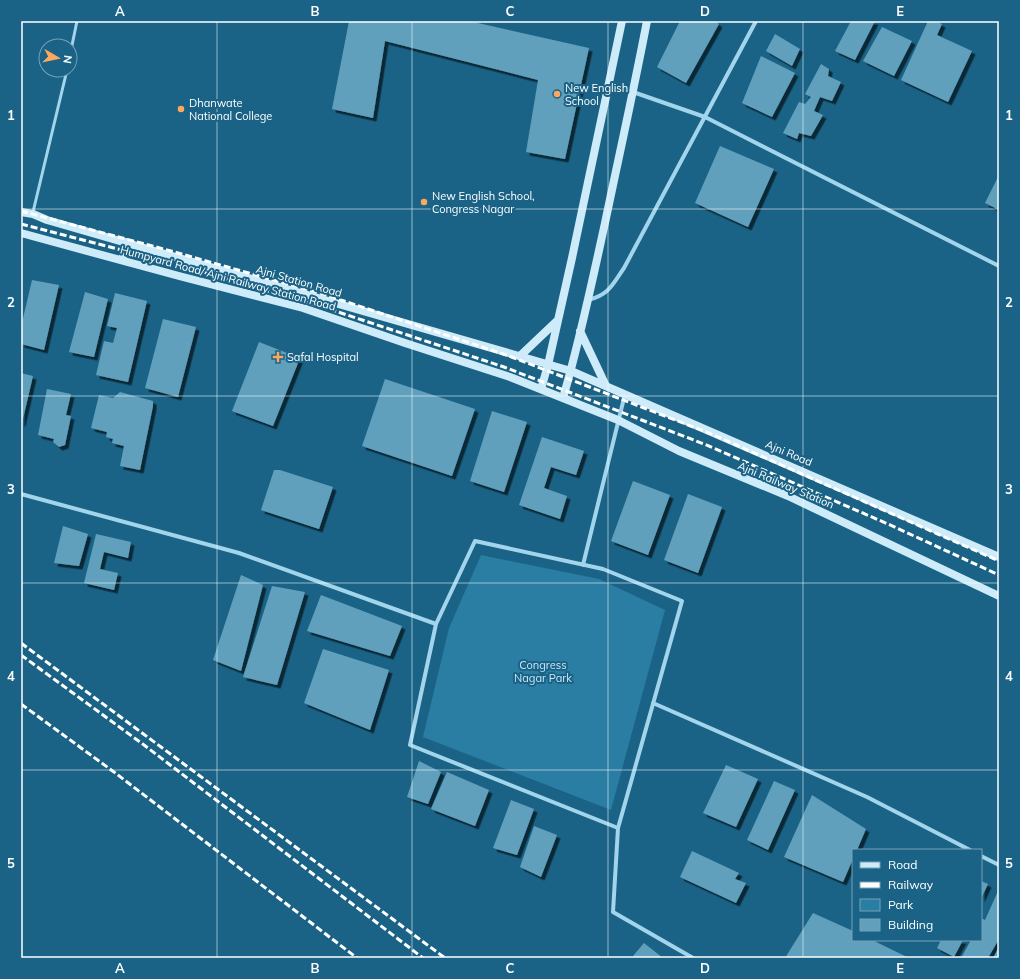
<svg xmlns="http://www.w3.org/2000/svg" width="1020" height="979" font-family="Mulish,sans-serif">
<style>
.green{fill:#2a7da3}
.building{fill:#61a0bc;filter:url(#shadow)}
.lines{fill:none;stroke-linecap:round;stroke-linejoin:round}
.lane{stroke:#a2d5ec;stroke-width:3}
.street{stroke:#a2d5ec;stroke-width:4}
.secondary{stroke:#ceebf9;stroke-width:8}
.rail{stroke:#fff;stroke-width:3;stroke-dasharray:7 3;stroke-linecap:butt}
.grid{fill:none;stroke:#fff;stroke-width:1;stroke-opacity:0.55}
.poi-dot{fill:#fea85e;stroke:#1a6386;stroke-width:1.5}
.labels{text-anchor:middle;stroke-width:4;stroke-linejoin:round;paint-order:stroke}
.poi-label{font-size:11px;fill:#fff;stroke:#1a6386;text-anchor:start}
.street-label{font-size:11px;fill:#fff;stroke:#1a6386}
.park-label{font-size:11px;fill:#c7e9f9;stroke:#1a6386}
.neatline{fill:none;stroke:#fff;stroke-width:1.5}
.grid-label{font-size:13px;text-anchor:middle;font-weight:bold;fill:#fff}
</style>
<defs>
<filter id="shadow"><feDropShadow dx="3.5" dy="3.5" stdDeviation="0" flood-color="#0009"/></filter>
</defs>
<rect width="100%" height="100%" fill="#1a6386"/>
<!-- green -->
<path class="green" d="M481,555L599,579L665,610L611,810L423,737L449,628Z"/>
<!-- building -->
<path class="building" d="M349,21H469L589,48L565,159L526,152L538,80L385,41L373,118L332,109Z
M680,21H715L719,24L686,83L657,67Z
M851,21H875L855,60L835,51Z
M928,21H936L942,24L937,35L972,51L948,102L901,80Z
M882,27L912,41L894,76L863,61Z
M775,34L800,49L792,66L766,51Z
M761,56L795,73L772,117L742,103Z
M821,64L829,69L828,76L841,82L832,101L820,97L814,111L823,115L811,136L799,133L797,139L783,133L799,102L805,104L811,97L805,94Z
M720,146L774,169L748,227L695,203Z
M999,175V210L985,203Z
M32,280L59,285L44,350L21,344V327Z
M85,292L108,299L94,357L69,352Z
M115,293L147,301L128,382L96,375L104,341L113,343L117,328L107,326Z
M163,319L196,327L178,397L145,388Z
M259,342L300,358L273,426L232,411Z
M21,373L33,376L22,423H21Z
M385,379L475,409L452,476L362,446Z
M47,389L71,394L66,415L71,416L65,445L59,447L53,442L54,439L38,435Z
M120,392L153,401V406L140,470L120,466L124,446L112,443L113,439L106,437L107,432L91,428L99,395L113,398Z
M492,411L527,422L504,492L470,481Z
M542,437L584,451L576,475L551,467L544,488L567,496L560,519L519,505Z
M274,470H280L333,487L319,529L261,510Z
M633,481L670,495L648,555L611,541Z
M688,494L722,507L698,573L664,560Z
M63,526L88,534L79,566L54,563Z
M96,534L131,542L128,558L104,552L100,569L118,573L114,590L84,583Z
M241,575L263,585L241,671L213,660Z
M272,586L305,592L277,685L243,677Z
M321,595L402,626L390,656L307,631Z
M323,649L389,670L370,730L304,703Z
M419,761L441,772L428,804L407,797Z
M726,765L758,779L736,827L703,813Z
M447,772L489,790L475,826L431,809Z
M774,781L795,790L768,850L747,840Z
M812,795L866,829L857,850H853V859L843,882L784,857Z
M511,800L534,809L517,855L493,848Z
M534,826L557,835L541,877L520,867Z
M692,851L739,873L735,879L746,883L736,903L680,877Z
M981,881L988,884L981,899Z
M999,889V939L988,958H961L971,940H981V918L985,920Z
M813,913L853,931V940H872L907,957L906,958H785Z
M941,940H963L954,957L937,948Z
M644,943L663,958H635L633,956Z
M999,947V958H993Z"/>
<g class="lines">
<!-- lane -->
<path class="lane" d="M70,55L77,21
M33,212L67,70"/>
<!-- street -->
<path class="street" d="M609,86L633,92L705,117L999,266
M588,300C609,295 613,284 624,268L756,21
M21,494L239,553L436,624
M583,565L625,394
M653,703L867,797L970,850
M618,828L410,745L436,624L475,541L603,569L682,601L618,828L613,912L693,958
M981,856L999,865"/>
<!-- secondary -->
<path class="secondary" d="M21,212L33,214L47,220L571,371L999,557
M21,233L179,276L303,308L405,343L510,377L618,420L679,451L788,496L999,596
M122,260L126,242
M580,331L606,386
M520,356L558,320
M541,389L548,365L572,258L622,21
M563,398C580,340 592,282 605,223C619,156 634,89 647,21"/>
<!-- rail -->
<path class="rail" d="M21,211L171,251L323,294L509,356L709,433L999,561
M21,224L168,262L320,306L504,367L704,444L888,524L999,575
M21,643L445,958
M21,655L144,745L423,958
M21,704L114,772L357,958"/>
</g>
<!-- grid -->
<path class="grid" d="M217,21V958M412,21V958M608,21V958M803,21V958M21,209H999M21,396H999M21,583H999M21,770H999"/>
<!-- markers -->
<g class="poi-dot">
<circle cx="557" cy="94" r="4"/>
<circle cx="181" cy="109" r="4"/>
<circle cx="424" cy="202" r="4"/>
<path d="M276 351h4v4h4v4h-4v4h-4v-4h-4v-4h4z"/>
</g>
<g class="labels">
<!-- poi labels -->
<g class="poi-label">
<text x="565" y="92">New English<tspan x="565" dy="13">School</tspan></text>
<text x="189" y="107">Dhanwate<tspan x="189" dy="13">National College</tspan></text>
<text x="432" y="200">New English School,<tspan x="432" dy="13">Congress Nagar</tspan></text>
<text x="287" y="361">Safal Hospital</text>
</g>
<!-- street labels -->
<g class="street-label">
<text transform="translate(228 278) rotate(15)" y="4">Humpyard Road/ Ajni Railway Station Road</text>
<text transform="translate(299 281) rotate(16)" y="4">Ajni Station Road</text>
<text transform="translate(789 453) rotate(23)" y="4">Ajni Road</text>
<text transform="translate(786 485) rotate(23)" y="4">Ajni Railway Station</text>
</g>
<!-- park labels -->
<g class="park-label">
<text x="543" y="669">Congress<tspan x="543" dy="13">Nagar Park</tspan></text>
</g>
</g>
<!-- border -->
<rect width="1020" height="979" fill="none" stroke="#1a6386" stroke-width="44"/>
<!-- legend -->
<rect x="852" y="849" width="130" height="92" fill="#1a6386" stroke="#76a1b6"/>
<rect x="860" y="862" width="20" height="6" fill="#ceebf9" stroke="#76a1b6"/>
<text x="888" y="869" font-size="12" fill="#ffffff">Road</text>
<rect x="860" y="882" width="20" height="6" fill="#ffffff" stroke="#76a1b6"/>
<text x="888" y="889" font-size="12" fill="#ffffff">Railway</text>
<rect x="860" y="899" width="20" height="12" fill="#2a7da3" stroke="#76a1b6"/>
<text x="888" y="909" font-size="12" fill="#ffffff">Park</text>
<rect x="860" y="919" width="20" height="12" fill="#61a0bc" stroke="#76a1b6"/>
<text x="888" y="929" font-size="12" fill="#ffffff">Building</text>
<!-- north arrow -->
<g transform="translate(58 58) rotate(99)"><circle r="19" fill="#1a6386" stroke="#76a1b6"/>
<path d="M0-3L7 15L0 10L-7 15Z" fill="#fea85e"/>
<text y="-6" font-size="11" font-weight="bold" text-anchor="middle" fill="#ffffff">N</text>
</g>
<rect x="22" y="22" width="976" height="935" class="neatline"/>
<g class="grid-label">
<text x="120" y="16">A</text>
<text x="315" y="16">B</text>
<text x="510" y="16">C</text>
<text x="705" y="16">D</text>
<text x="900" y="16">E</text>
<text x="11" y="120">1</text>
<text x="1009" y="120">1</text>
<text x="11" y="307">2</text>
<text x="1009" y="307">2</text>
<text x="11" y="494">3</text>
<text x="1009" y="494">3</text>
<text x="11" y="681">4</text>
<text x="1009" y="681">4</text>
<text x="11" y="868">5</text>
<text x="1009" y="868">5</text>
<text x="120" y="973">A</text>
<text x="315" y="973">B</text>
<text x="510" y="973">C</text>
<text x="705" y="973">D</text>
<text x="900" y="973">E</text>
</g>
</svg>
